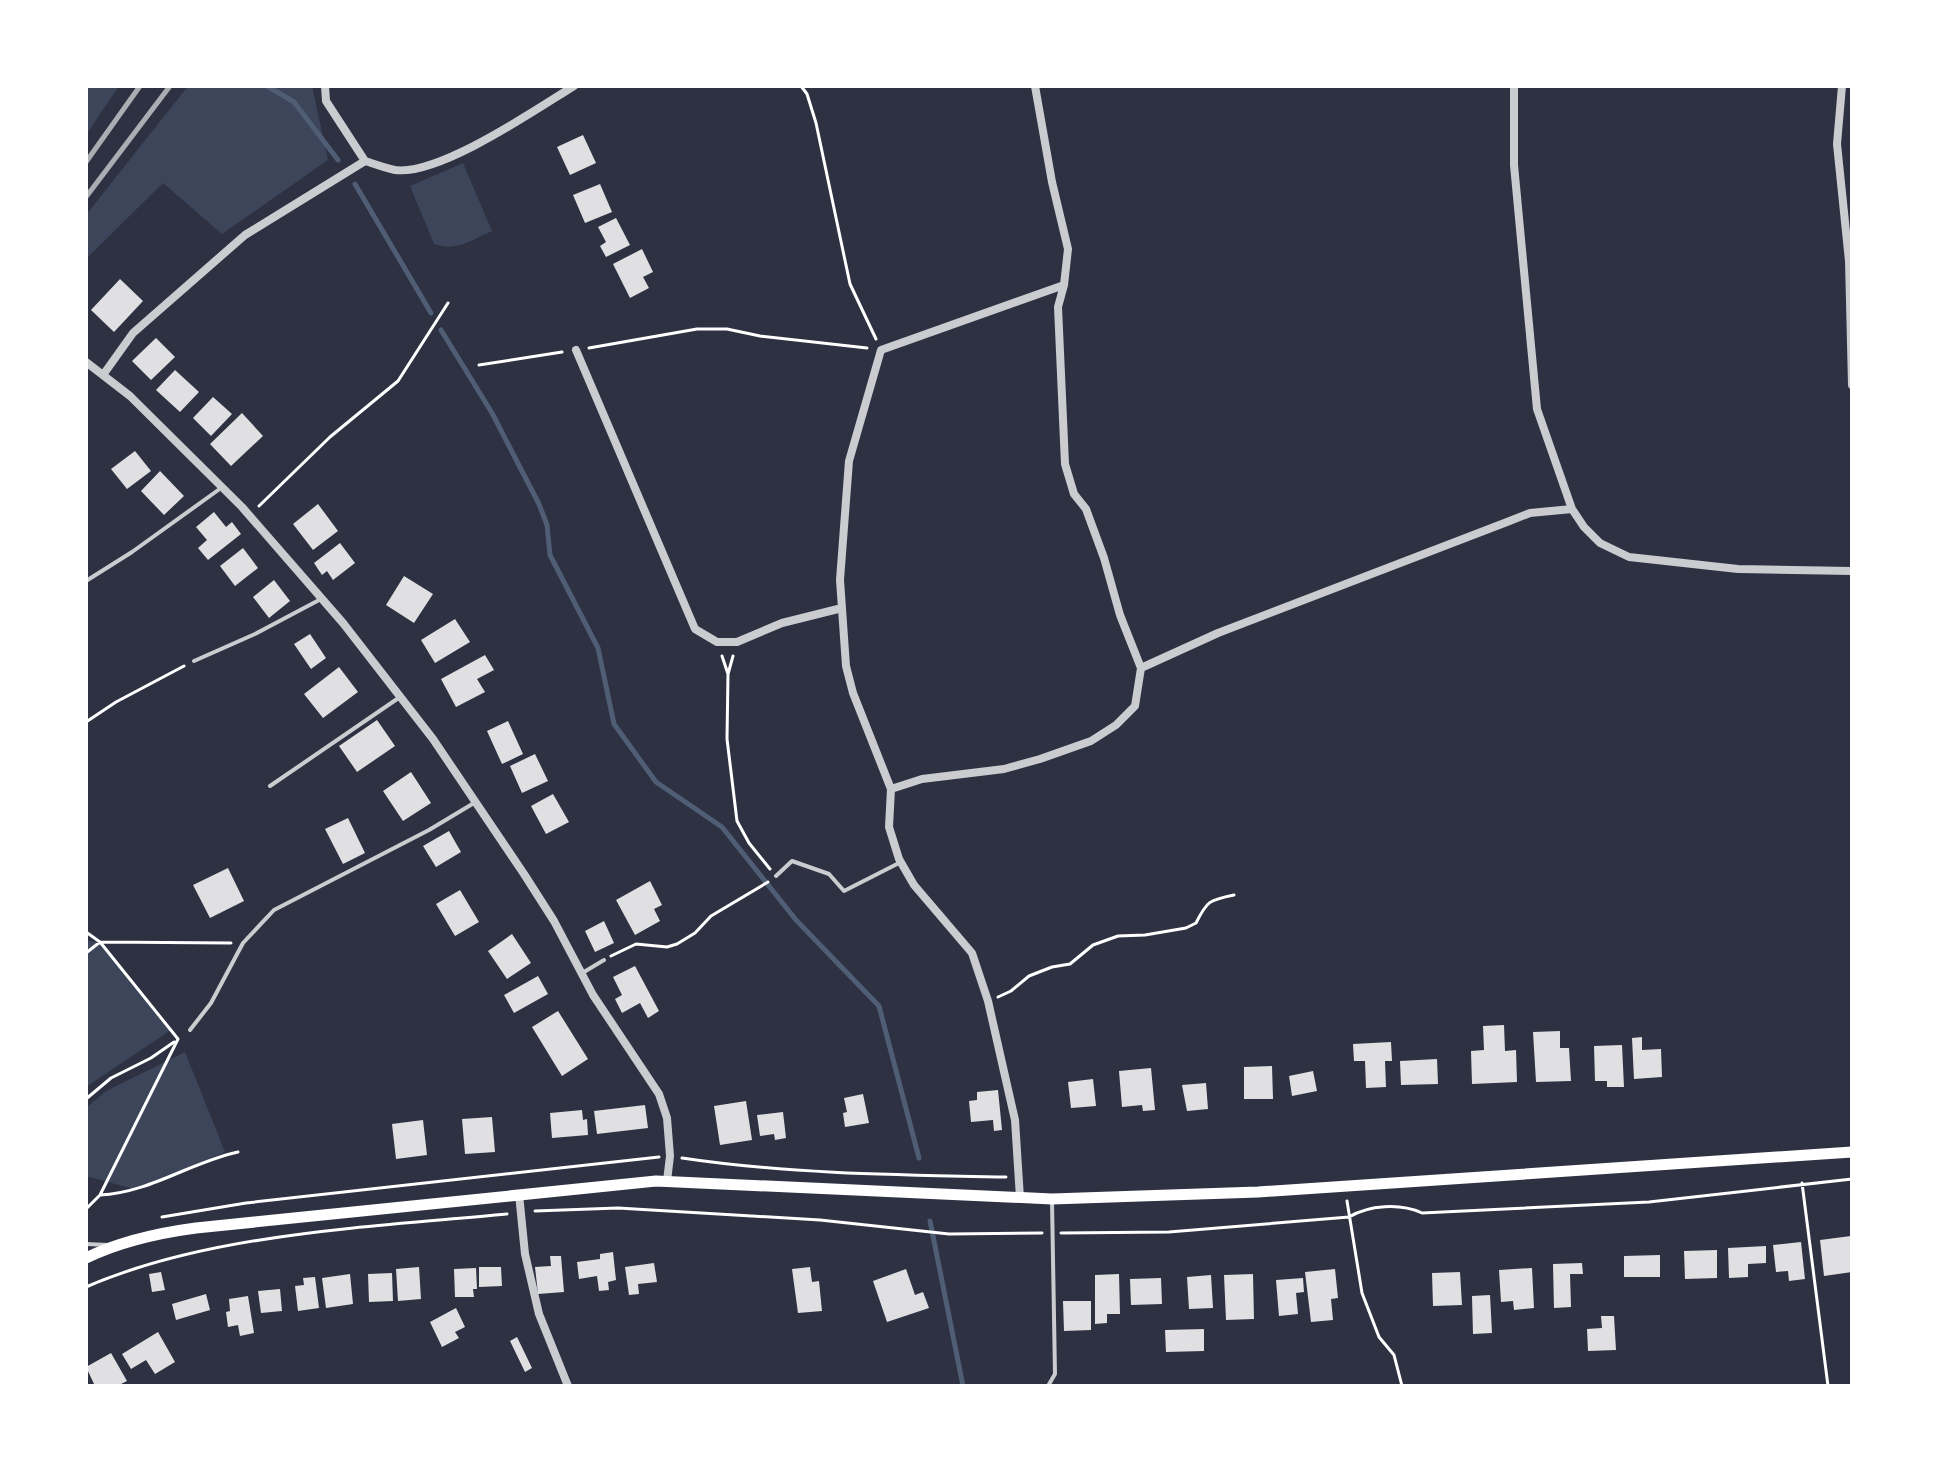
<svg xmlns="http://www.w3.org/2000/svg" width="1938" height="1472" font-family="Arial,sans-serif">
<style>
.green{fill:#3c4559}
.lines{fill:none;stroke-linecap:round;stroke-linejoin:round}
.stream{stroke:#4f5d75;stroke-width:5}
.building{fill:#e0e0e3}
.path{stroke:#fff;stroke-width:3}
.service{stroke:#caccd0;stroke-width:4}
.minor{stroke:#caccd0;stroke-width:8}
.secondary{stroke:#fff;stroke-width:11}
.rail{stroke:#abadb3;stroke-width:5}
</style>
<rect width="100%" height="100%" fill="#2d3142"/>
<!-- green -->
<path class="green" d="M86,86H119L86,135Z
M188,86H312L328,160L222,234L163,183L86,259V215Z
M463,163L492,231C472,240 456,252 434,244L410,186Z
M86,941L100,942L171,1030L86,1087Z
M185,1052L225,1152L137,1190L86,1176V1108L106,1091Z"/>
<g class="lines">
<!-- stream -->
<path class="stream" d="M267,86L294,102L338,160
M355,184L431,313
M441,330L492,413L539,504L547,525L550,555L598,648L614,724L656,782L722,827L796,920L879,1006L919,1158
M930,1221L963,1386"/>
</g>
<!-- building -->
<path class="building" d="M583,135L596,163L570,175L557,147Z
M600,184L612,212L585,223L573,195Z
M616,218L630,245L606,257L600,246L606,242L598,227Z
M642,249L653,272L643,277L649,288L630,298L613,264Z
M120,279L143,301L114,332L91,310Z
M156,338L175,357L151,380L132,361Z
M175,370L199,392L180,412L156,390Z
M213,397L232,414L211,436L193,418Z
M242,413L263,436L231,466L210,444Z
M135,451L151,471L127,489L111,469Z
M160,471L184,496L164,515L141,491Z
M318,504L338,531L313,550L293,524Z
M214,512L226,527L232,522L241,534L208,560L198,548L207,540L196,527Z
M340,543L355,563L333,580L327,571L322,575L314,563Z
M243,548L258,568L235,586L220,566Z
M404,576L433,594L414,623L386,605Z
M274,580L290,601L269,618L253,597Z
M455,619L470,642L435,663L421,640Z
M310,634L326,658L311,669L294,644Z
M485,655L494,670L477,679L485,692L456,707L441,679Z
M339,667L358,692L323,718L304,694Z
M377,720L395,746L357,772L339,746Z
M508,721L523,754L502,764L487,731Z
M535,754L548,781L522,793L510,766Z
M411,772L431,803L403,821L383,791Z
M553,794L569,822L546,834L531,806Z
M348,818L365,853L343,864L325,829Z
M449,831L461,852L436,867L423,846Z
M228,868L244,901L210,918L193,885Z
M650,881L662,905L654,909L660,921L635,935L616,900Z
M460,890L479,922L455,936L436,904Z
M604,921L614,943L595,952L585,931Z
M512,934L531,963L507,979L488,951Z
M635,966L659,1011L648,1018L640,1003L622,1013L615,999L622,995L613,977Z
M538,976L548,994L514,1013L504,995Z
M558,1011L588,1059L562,1076L532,1027Z
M1504,1025L1505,1051L1516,1050L1517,1082L1472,1084L1471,1051L1484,1050L1483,1026Z
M1560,1031V1048H1569L1571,1081L1536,1082L1533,1032Z
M1642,1037V1050L1661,1049L1662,1077L1634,1079L1632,1038Z
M1391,1042L1392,1061H1385L1386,1087L1366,1088L1365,1061H1354L1353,1044Z
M1622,1045L1624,1087H1607V1081H1595L1594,1046Z
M1437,1059L1438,1084L1401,1085L1400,1061Z
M1272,1066L1273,1099H1244V1067Z
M1151,1068L1155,1110L1143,1111L1142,1105L1122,1107L1119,1071Z
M1313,1071L1317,1091L1292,1096L1289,1076Z
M1093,1079L1096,1106L1071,1108L1068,1082Z
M1206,1083L1208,1109L1187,1111L1182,1085Z
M998,1090L1002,1130L994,1131L993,1120L971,1122L969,1101L977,1100V1092Z
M863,1094L869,1123L845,1127L843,1113L847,1112L844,1098Z
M746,1101L752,1140L720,1145L714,1106Z
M645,1105L648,1128L597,1134L594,1111Z
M582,1110L583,1120L587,1119L588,1135L552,1138L550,1113Z
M783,1112L786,1138L775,1140L774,1134L760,1136L757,1115Z
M492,1117L495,1152L465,1154L462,1119Z
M423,1120L427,1155L396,1159L392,1124Z
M1851,1236L1852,1272L1824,1276L1820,1240Z
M1801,1242L1805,1279L1789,1281L1788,1271L1776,1272L1773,1245Z
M1766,1246V1263L1748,1264V1277L1729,1278L1728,1248Z
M1717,1250V1278L1685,1279L1684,1251Z
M613,1252L616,1280L608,1282L609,1290L599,1291L597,1276L579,1279L577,1262L600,1259V1254Z
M1660,1255V1277H1624V1256Z
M550,1256H561L564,1292L538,1294L535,1267L551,1266Z
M654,1263L657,1282L638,1284L639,1294L629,1295L625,1267Z
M1582,1263L1583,1274H1570L1571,1307L1554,1308L1553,1264Z
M419,1267L421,1299L398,1301L396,1269Z
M479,1267H501L502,1286L479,1287Z
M810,1267L812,1282L819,1281L822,1311L798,1313L792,1269Z
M476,1268L477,1289H473L474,1297H455L454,1269Z
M1532,1268L1534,1308L1514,1310L1513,1301L1501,1302L1499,1270Z
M906,1269L915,1295L923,1292L929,1308L887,1322L873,1281Z
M1335,1269L1338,1298L1331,1299L1333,1320L1311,1322L1305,1272Z
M161,1272L165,1290L152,1292L149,1274Z
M1460,1272L1462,1305L1433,1306L1432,1273Z
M392,1273L393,1301L369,1302L368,1274Z
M350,1274L353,1304L326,1308L322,1278Z
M1119,1274L1120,1314H1107V1323L1095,1324V1275Z
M1253,1274L1254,1319L1226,1320L1224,1275Z
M1211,1275L1213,1308L1189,1309L1187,1277Z
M315,1277L319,1308L298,1311L295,1286L304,1285L303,1278Z
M1161,1278L1162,1304L1131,1305L1130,1279Z
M1303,1278L1304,1292L1296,1293L1298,1314L1279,1316L1276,1280Z
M280,1289L282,1311L261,1313L258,1291Z
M206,1294L210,1310L176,1320L172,1304Z
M1490,1295L1492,1333L1473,1334L1472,1296Z
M248,1296L254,1333L240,1336L238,1325L228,1327L226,1312L230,1311L229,1299Z
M1063,1301H1091V1330L1064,1331Z
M456,1308L465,1327L455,1332L459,1338L442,1347L430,1322Z
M1601,1316H1614L1616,1350L1588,1351L1587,1329L1602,1328Z
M1204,1329V1351L1166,1352L1165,1330Z
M158,1332L175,1362L155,1374L146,1360L131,1369L122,1354Z
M517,1337L532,1368L525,1372L510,1341Z
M111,1353L127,1381L117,1386H95L86,1367Z"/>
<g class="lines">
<!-- path -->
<path class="path" d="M801,86L807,94L816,123L850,284L876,339
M589,348L697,329H727L760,336L867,348
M479,365L562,352
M259,506L330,437L398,381L448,303
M722,656L728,674
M733,656L728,674L727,739L737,821L749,843L770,869
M86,722L116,702L184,666
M86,932L100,942L178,1039L100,1195L86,1209
M86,953L100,942L231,943
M611,956L636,944L667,947L677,944L695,933L711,916L768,882
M998,997L1011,991L1029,976L1052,967L1070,964L1093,945L1118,936L1145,935L1186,928L1196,923C1207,901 1209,900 1234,895
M86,1099L111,1078L151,1058L174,1042
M682,1158C789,1174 898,1175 1006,1177
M1802,1183L1828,1386
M100,1195C149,1193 191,1162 238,1152
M1347,1201L1362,1293L1379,1337L1394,1355L1402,1386
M535,1211L618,1208L820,1220L949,1234L1042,1233
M162,1217L246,1203L659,1157
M1061,1233L1169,1232L1349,1217C1369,1205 1400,1203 1422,1213L1649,1202L1852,1179
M86,1287C210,1233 373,1227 507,1214"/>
<!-- service -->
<path class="service" d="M86,581L132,552L221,488
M194,661L255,634L321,599
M270,786L400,697
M776,876L792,861L829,874L844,891L899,863
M584,972L604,960
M190,1030L211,1003L243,943L274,910L429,830L474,803
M86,1244L108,1245
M1048,1386L1055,1374L1052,1201"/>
<!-- minor -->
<path class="minor" d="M325,86L326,101L365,161
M1514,86V165L1537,409L1572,509L1584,527L1600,543L1629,557L1738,569L1852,571
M1842,86L1837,144L1849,261L1852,385
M576,350L695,629L717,642H737L782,623L842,608
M86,362L130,396L242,507L343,623L433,739L524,874L554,921L593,995L659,1094L667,1118L670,1156L667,1181
M103,375L133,333L245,235L365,161C375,164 385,168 395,170C439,176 535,110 574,86
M1141,668L1218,633L1507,522L1530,513L1572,509
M891,789L922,779L1004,769L1040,759L1091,741L1116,725L1135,706L1141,668L1120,615L1104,558L1086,509L1074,494L1065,464L1058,307L1064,285L1068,249L1052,182L1035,86
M519,1194L525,1254L539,1314L568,1386
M1020,1198L1015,1120L988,1001L972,953L914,885L899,859L889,827L891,789L853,693L846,666L840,580L849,461L881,350L1064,285"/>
<!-- secondary -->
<path class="secondary" d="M86,1258C121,1241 158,1233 196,1228L656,1181L1052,1199L1258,1192L1852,1152"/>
<!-- rail -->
<path class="rail" d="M86,162L140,86
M86,197L170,86"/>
</g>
<!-- border -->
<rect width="1938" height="1472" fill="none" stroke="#ffffff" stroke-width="176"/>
</svg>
